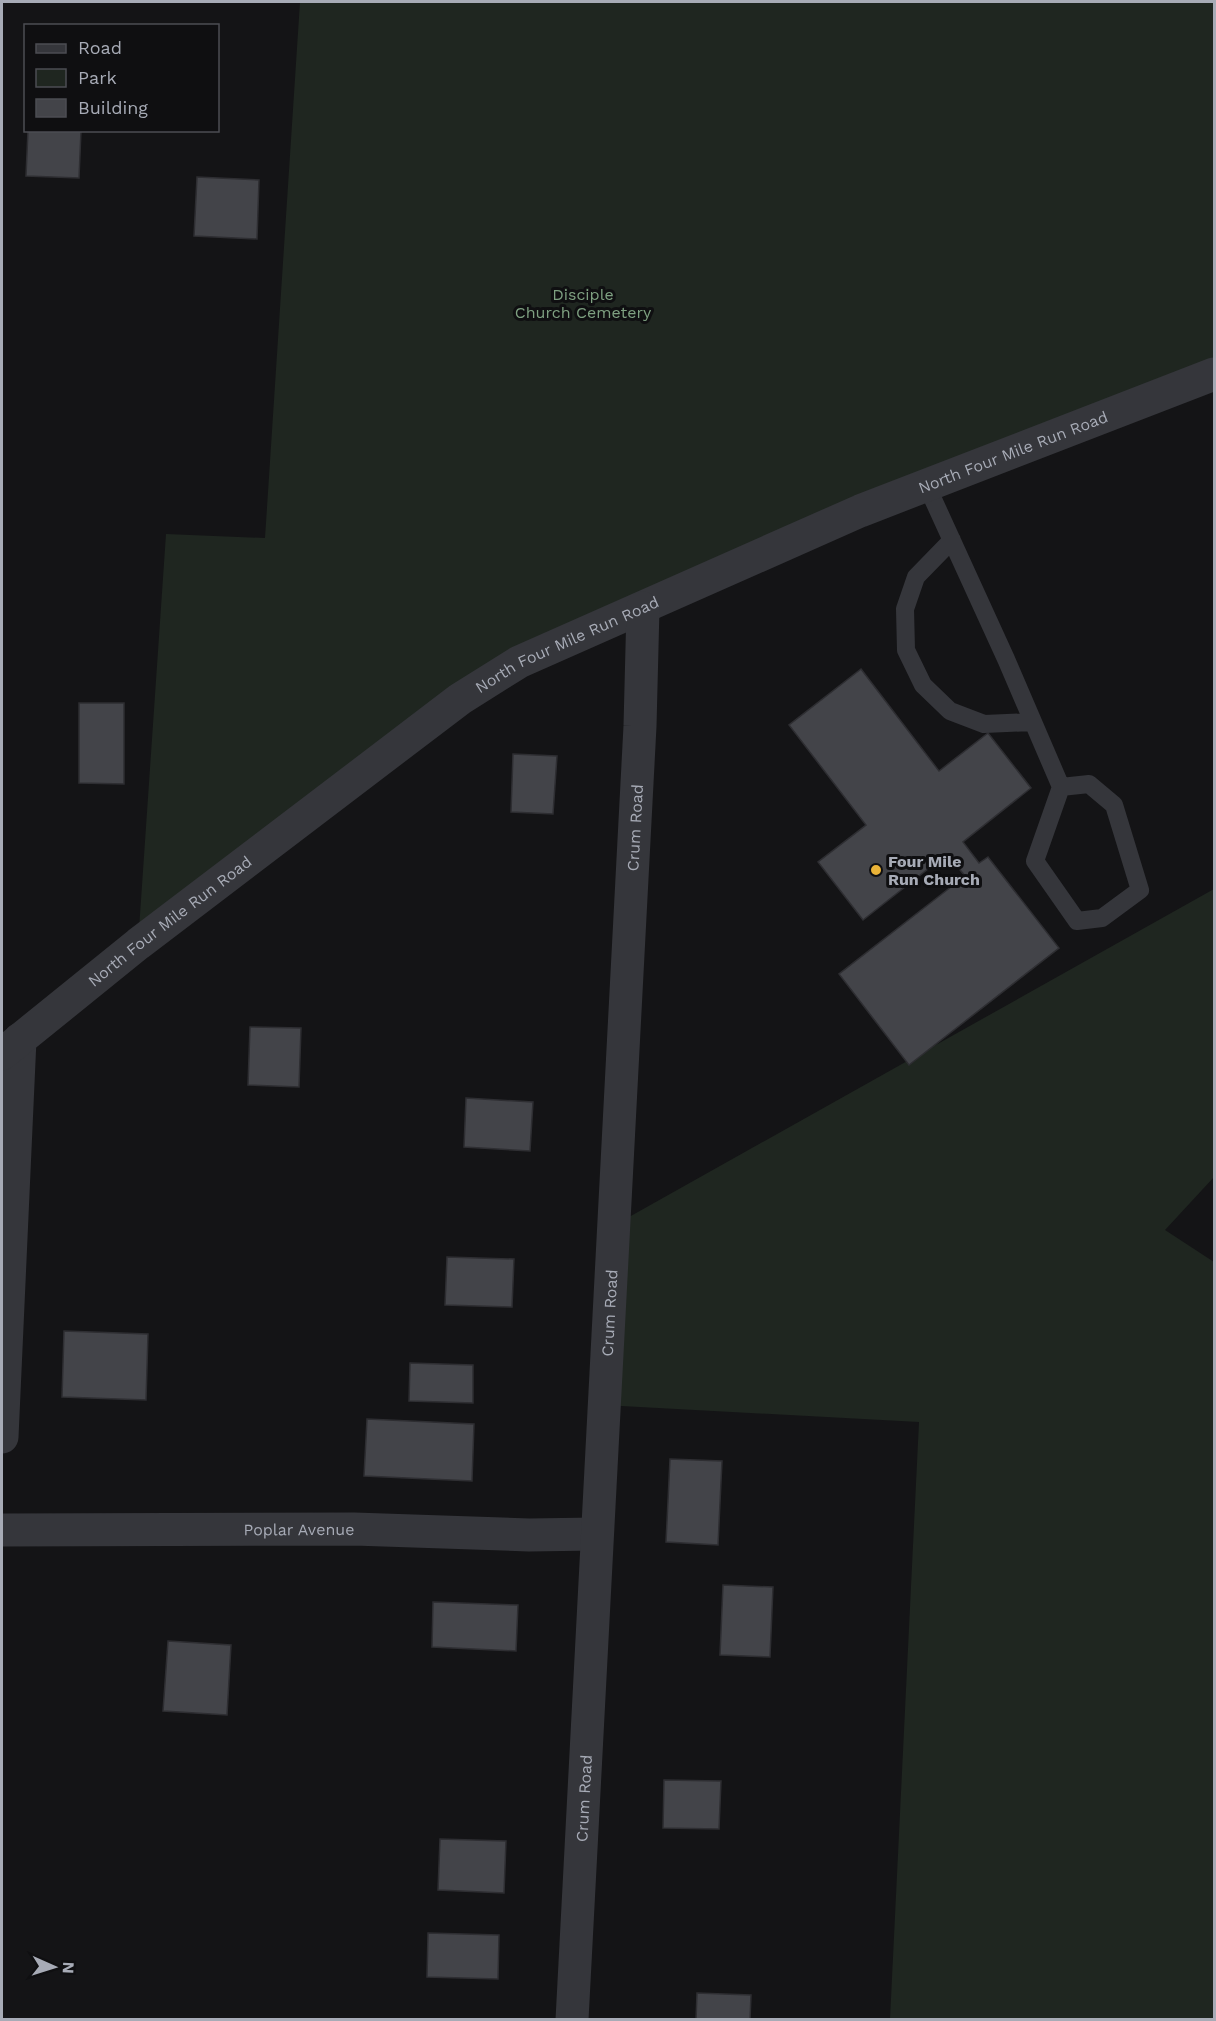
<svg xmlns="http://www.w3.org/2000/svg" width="1216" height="2021" font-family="'Work Sans',sans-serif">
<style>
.green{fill:#1f2620}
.building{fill:#434449;stroke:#2e2e32;stroke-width:1.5}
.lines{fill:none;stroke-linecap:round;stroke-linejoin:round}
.service{stroke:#35363b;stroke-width:18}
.minor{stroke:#35363b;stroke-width:33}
.tertiary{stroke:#35363b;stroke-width:33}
.poi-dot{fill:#eab338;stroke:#0f0f11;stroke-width:2}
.labels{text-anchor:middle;stroke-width:6;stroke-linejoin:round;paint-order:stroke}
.park-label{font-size:16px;fill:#7ea081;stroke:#0f0f11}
.street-label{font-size:16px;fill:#a7abb6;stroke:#0f0f11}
.poi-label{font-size:16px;font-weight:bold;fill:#a7abb6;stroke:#0f0f11;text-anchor:start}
</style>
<rect width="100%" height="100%" fill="#141416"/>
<!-- green -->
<path class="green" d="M300,2H1214V374L519,662L138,944L166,534L265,538Z
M1214,889V1177L1165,1230L1214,1262V2019H890L919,1422L603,1405L613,1226Z"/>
<!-- building -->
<path class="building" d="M28,130L81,131L79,178L26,176Z
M197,177L259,180L257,239L194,236Z
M861,669L939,771L988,733L1031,788L963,842L979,863L988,857L1059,948L909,1065L839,974L965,876L947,854L863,920L818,862L866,825L789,725Z
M79,703H124V784L79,783Z
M513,754L557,756L553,814L511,812Z
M250,1027L301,1028L299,1087L248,1085Z
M466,1098L533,1102L530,1151L464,1147Z
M447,1257L514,1259L512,1307L445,1305Z
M64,1331L148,1334L146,1400L62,1397Z
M410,1363L473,1365V1403L409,1401Z
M367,1419L474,1424L472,1481L364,1476Z
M670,1459L722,1461L718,1545L666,1542Z
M723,1585L773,1587L770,1657L720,1655Z
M433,1602L518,1605L516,1651L432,1647Z
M168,1641L231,1645L227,1715L163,1711Z
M664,1780L721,1781L719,1829L663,1828Z
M440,1839L506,1841L504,1893L438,1890Z
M428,1933L499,1935L498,1979L427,1977Z
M697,1993L751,1995L750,2020H696Z"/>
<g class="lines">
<!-- service -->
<path class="service" d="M927,486L1006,659L1061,787L1035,861L1077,921L1102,918L1140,890L1114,805L1089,784L1061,787
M952,540L916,577L905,609L906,650L923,685L950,711L984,724L1033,722"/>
<!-- minor -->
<g class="minor">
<path d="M2,1437L20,1039"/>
<path id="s1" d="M2,1530L354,1529L529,1535L596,1534"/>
</g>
<!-- tertiary -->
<g class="tertiary">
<path id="s2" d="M2,1054L138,944L460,699L519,662L860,511L1214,374"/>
<path id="s3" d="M572,2020L640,726L643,608"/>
</g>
</g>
<!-- markers -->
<circle class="poi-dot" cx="876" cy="870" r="6"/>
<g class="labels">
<!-- park labels -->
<g class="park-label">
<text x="583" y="300">Disciple<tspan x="583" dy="18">Church Cemetery</tspan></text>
</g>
<!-- street labels -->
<g class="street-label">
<text dy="6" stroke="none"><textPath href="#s2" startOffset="1186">North Four Mile Run Road</textPath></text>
<text dy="6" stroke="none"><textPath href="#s2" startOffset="700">North Four Mile Run Road</textPath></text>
<text dy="6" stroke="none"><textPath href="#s3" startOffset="1194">Crum Road</textPath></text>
<text dy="6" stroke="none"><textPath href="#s2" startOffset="214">North Four Mile Run Road</textPath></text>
<text dy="6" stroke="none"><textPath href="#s3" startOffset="708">Crum Road</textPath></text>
<text dy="6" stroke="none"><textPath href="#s1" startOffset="297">Poplar Avenue</textPath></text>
<text dy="6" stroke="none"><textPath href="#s3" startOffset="222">Crum Road</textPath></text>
</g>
<!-- poi labels -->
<g class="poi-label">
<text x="888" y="867">Four Mile<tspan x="888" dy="18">Run Church</tspan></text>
</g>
</g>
<!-- border -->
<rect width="1216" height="2021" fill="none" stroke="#a7abb6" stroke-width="6"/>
<!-- legend -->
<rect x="24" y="24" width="195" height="108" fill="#0f0f11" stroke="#4c4d53" stroke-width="1.5"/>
<rect x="36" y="44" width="30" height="9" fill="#35363b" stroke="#4c4d53" stroke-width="1.5"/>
<text x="78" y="54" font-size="18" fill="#a7abb6">Road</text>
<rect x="36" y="69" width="30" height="18" fill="#1f2620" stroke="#4c4d53" stroke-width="1.5"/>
<text x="78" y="84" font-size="18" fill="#a7abb6">Park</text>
<rect x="36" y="99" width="30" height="18" fill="#434449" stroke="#4c4d53" stroke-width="1.5"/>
<text x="78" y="114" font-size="18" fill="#a7abb6">Building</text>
<!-- north arrow -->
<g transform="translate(54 1967) rotate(93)" stroke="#0f0f11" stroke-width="4.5" paint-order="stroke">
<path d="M0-4.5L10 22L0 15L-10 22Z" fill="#a7abb6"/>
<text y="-9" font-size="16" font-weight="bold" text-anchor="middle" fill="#a7abb6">N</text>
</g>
</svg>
